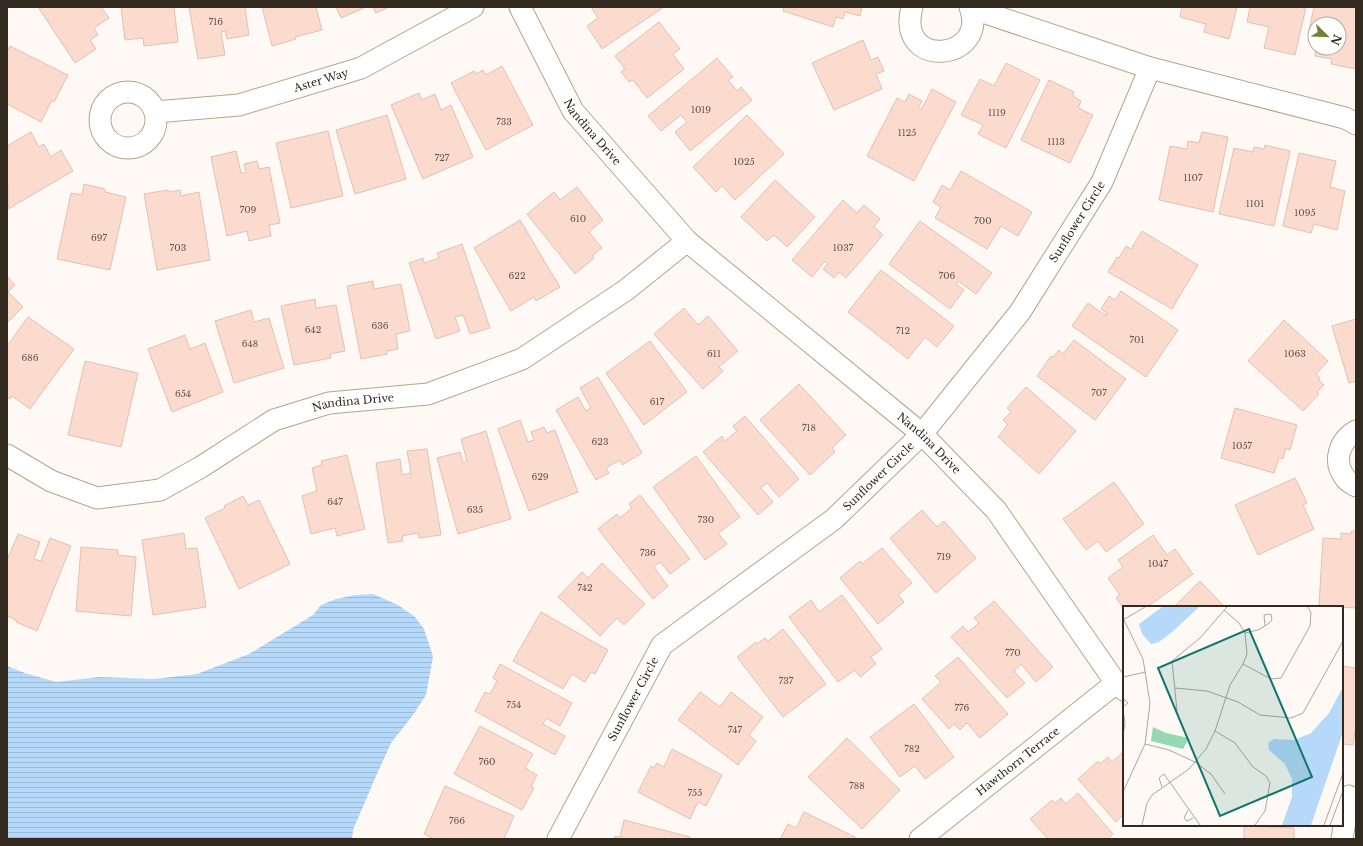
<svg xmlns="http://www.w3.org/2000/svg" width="1363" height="846" font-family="'Libre Baskerville',serif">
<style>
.water{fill:url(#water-rules)}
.building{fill:#fcdbcf;stroke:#e4c0b2}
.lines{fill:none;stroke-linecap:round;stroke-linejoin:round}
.minor-casing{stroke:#baa389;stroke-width:23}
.minor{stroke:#fff;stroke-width:21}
.labels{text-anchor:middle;stroke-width:3;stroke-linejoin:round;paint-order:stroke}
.number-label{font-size:9px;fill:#64564b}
.street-label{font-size:11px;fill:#32291f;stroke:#fff}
.inset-road{fill:none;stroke:#aca69f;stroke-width:1}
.view{fill:#0f766e;fill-opacity:0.15;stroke:#0f766e;stroke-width:2}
.inset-edge{fill:none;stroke:#32291f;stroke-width:2}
</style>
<defs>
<pattern id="water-rules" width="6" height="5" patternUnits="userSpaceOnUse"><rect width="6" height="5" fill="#b6d9fa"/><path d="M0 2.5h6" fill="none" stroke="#9dbad6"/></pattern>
</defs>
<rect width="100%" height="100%" fill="#fef9f4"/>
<!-- water -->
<path class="water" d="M373,594L398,605L415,617L424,629L433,656L426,695L413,715L391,743L373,783L353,830L352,839H7V666L25,673L56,682L99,677L154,679L197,674L249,654L313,615L321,605L336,599L356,595Z"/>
<!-- building -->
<path class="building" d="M38,7H101L109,18L94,28L98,35L90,40L96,49L75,63Z
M121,7H174L178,42L144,46L143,38L125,40Z
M189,7H245L249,35L227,39L225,31L221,32L225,55L198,59Z
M262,7H316L322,30L295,37L296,39L272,46Z
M336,7H364V8L341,18Z
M373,7H389L376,13Z
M591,7H664L602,49L587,26L598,18Z
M784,7H862L860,16L845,12L843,19L836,17L833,27L783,11Z
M1182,7H1237L1229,39L1204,32L1206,24L1180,17Z
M1250,7H1306L1295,55L1264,48L1269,27L1247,22Z
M1314,7H1356V69L1331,64L1332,59L1315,56L1316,48H1339V24H1315V31L1309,30Z
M659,22L680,49L673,54L684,69L647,98L633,80L629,82L621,72L625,69L615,56Z
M863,40L871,60L878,57L884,71L876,74L882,89L834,110L812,63Z
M10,46L68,75L54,102L52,100L41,122L7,104V52Z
M717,58L733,77L728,80L737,91L741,87L752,100L690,151L675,132L687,122L681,115L661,131L648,116Z
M1006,63L1040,80L1006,148L978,134L983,125L961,115L980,79L994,86Z
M502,66L533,125L486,150L451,83L474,71L476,74L483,70L486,75Z
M1049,80L1074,92L1073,96L1081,101L1078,108L1093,115L1070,163L1021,140Z
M932,89L956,102L914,181L867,156L897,98L905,102L909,94L922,101L918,108L921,110Z
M419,93L422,100L435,94L441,110L451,105L473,157L423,179L391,105Z
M387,115L406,179L355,194L336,130Z
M747,115L784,154L735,200L722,186L716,192L693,167Z
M328,131L343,196L291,208L276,143Z
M31,132L39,147L44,144L51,157L61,150L73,171L8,209L7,146Z
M1202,132L1228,137L1213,212L1159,200L1170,146L1187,149L1188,141L1199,143Z
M1265,145L1290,151L1274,226L1219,214L1234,148L1253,152L1254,147L1264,149Z
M236,151L241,173H246L244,164L257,161L259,169L269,167L280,223L269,225L271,236L249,241L247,231L227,236L211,157Z
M1299,153L1336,161L1330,187L1345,191L1337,230L1314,224L1311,233L1283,226Z
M961,171L1032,212L1018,236L1001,226L987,249L935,218L941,207L933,202L942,185L950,190Z
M775,180L815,217L787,247L774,235L767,241L741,217Z
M84,184L105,189V192L126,197L110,270L57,259L71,193L82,195Z
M577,187L603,220L589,232L602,248L593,255L594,258L575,274L527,214L554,192L560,200Z
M168,190L169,192L180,190L181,196L199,192L210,260L157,270L144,194Z
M843,200L857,213L864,205L880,219L874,227L883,235L846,278L839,272L834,278L823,269L828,264L825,261L812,277L792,260Z
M520,220L560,287L536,301L534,297L511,311L474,248Z
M920,221L992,273L976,294L958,281L956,284L964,290L950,309L889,264Z
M1142,231L1198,265L1172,309L1108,272L1117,257L1119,258L1126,246L1131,249Z
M462,244L490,328L470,334L463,315L455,317L460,331L436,339L409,263L423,258L424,263L439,258L437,253Z
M881,270L954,326L937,347L925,337L908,359L848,312Z
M7,276L15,285L8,292L23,307L7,323Z
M373,281L374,289L401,284L410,331L396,334L398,349L387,351V354L361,359L347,286Z
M1121,291L1178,330L1146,377L1072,326L1088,303L1105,315L1108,314L1101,309L1109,296L1115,300Z
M315,299L316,308L336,305L345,351L330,354L331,358L294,365L281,306Z
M684,308L698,325L708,316L738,351L719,367L723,371L703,389L654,334Z
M251,310L254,322L269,318L284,368L234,383L215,321Z
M28,317L74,349L30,409L12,396L10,399L7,397V346Z
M1356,319V381L1349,383L1332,326Z
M1284,320L1328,361L1316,374L1320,378L1319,380L1324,385L1317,392L1319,394L1303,411L1248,361Z
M185,335L190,349L205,343L223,392L172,412L148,349Z
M1074,340L1126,379L1095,420L1037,376L1051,356L1053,357L1059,350L1063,354Z
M650,341L687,392L644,425L606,373Z
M85,361L138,373L121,447L68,435Z
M598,377L642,453L622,465L620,460L606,468L609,473L596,480L556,410L578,397L586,411L591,408L580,388Z
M799,384L846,435L832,448L835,452L810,475L760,420Z
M1026,387L1076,431L1039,474L998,437L1008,424L1003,420L1011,412L1007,408Z
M1235,408L1297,425L1290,450L1286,448L1283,459L1279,458L1274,473L1221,458Z
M745,416L799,479L779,497L767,483L761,488L773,502L758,515L703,452L722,436L725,441L737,431L733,426Z
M520,420L528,442L534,440L531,432L544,427L547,433L555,430L578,492L529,511L498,429Z
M486,431L511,519L458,534L437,458L460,452L463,463L467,461L461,439Z
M427,449L441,535L419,538L418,533L402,536L403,541L388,543L376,463L400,459L402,475L411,473L407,451Z
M347,455L365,529L337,536L335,528L311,534L302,496L317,491L312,468L322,465L321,461Z
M696,456L740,517L718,533L727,544L705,560L653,487Z
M1295,478L1307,503L1303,505L1314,529L1258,555L1235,505Z
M1114,482L1144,524L1106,552L1098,541L1086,550L1063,519Z
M640,495L690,559L670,574L660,562L654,567L668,586L653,599L598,529L617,514L620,518L632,508L629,504Z
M243,496L248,505L259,500L290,564L239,589L205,518L225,508L224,506Z
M922,510L937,527L944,521L976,558L936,593L890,538Z
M1351,531H1356V608L1319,606L1323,538L1341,539V533L1351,534Z
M184,533L186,549L197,548L206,607L153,615L142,540Z
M18,534L40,542L34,559L41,561L50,538L71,546L37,631L16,622V620L7,616V560Z
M1153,535L1167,555L1175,549L1193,574L1147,607H1124V609L1116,598L1120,595L1108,578L1123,567L1118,560Z
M81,547L118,550V555L136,557L131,616L76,611Z
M882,548L912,583L898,595L904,602L878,624L840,578L860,561L862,564Z
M602,563L645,604L624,625L617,618L600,636L558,597L582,572L588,578Z
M1200,581L1224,606L1174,607Z
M842,595L882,649L871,657L876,664L860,677L855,670L838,682L789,617L811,600L819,612Z
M994,601L1053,667L1036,682L1021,664L1014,671L1025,683L1007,698L951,637L963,626L968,632L979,623L974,618Z
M541,612L608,650L595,674L591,672L585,682L572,674L563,689L513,661Z
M783,629L826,684L783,717L737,657L756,642L757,644L765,638L768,641Z
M958,657L1008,714L980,738L967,723L960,730L954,724L949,729L922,699L941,682L935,676Z
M500,664L572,703L560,726L546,718L543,724L565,736L555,755L475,711L485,692L490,694L497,681L493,678Z
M1342,666L1356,668V725L1353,745L1342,744Z
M700,692L720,707L731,692L763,717L749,735L756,741L738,765L678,720Z
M914,704L954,757L925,779L915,766L900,777L870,737Z
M480,726L533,754L525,768L537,775L531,787L534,788L522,810L454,774Z
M847,738L900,790L862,829L808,777Z
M672,749L722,775L706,806L698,802L690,819L638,792L651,766L654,768L657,763L664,767Z
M1124,751V814L1116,822L1078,779L1098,761L1100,764L1108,757L1112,762Z
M445,786L514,816L504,839H434L424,834Z
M1078,793L1113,834L1108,839H1048L1030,819L1052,800L1055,803L1061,798L1066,804Z
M804,812L855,837L854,839H780L788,824L796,828Z
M624,820L690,837V839H614L615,836L620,837Z
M1244,826L1294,828V839H1244Z"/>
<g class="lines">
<!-- minor casing -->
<g class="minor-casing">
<g id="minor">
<path id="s1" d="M520,7L573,111L687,241L922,434L996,510L1116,683L1124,690"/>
<path d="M912,7C895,71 990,61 970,7"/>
<path d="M971,8L1150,68L1345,118L1356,124"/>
<circle cx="128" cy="120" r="28"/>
<path id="s2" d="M155,112L239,105L361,68L473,7"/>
<path d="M1356,431C1339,441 1332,462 1346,479C1348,482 1353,484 1356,486"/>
<path id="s3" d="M7,455L51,481L97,498L160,490L201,467L274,420L329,403L428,394L522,359L626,290L687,241"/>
<path id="s4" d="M558,839L662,645L834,519L922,434L1020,312L1102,182L1150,68"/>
<path id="s5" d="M920,839L1116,683"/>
<path d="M1342,839L1349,796"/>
</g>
</g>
<!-- minor -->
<use href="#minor" class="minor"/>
</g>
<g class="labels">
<!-- number labels -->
<g class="number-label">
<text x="216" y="25">716</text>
<text x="701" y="113">1019</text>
<text x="997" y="116">1119</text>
<text x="504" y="125">733</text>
<text x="907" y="136">1125</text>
<text x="1056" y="145">1113</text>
<text x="442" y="161">727</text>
<text x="744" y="165">1025</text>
<text x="1193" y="181">1107</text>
<text x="1255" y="207">1101</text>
<text x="248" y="213">709</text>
<text x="1305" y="216">1095</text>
<text x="578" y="222">610</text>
<text x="983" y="224">700</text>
<text x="99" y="241">697</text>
<text x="178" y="251">703</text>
<text x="843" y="251">1037</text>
<text x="517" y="279">622</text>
<text x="947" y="279">706</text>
<text x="380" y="329">636</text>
<text x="313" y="333">642</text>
<text x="903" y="334">712</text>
<text x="1137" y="343">701</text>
<text x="250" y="347">648</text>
<text x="714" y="357">611</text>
<text x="1295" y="357">1063</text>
<text x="30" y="361">686</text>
<text x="1099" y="396">707</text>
<text x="183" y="397">654</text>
<text x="657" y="405">617</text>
<text x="809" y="431">718</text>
<text x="600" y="445">623</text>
<text x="1242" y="449">1057</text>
<text x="540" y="480">629</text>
<text x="335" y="505">647</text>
<text x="475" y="513">635</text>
<text x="706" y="523">730</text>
<text x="648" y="556">736</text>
<text x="944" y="560">719</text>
<text x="1158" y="567">1047</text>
<text x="585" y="591">742</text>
<text x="1013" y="656">770</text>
<text x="786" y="684">737</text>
<text x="514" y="708">754</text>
<text x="962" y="711">776</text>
<text x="735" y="733">747</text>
<text x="912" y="752">782</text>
<text x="487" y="765">760</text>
<text x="857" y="789">788</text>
<text x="695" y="796">755</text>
<text x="457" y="824">766</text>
</g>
<!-- street labels -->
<g class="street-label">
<text dy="4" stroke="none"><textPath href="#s2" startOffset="170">Aster Way</textPath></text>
<text dy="4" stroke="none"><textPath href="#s1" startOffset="145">Nandina Drive</textPath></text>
<text dy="4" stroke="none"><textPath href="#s4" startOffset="819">Sunflower Circle</textPath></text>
<text dy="4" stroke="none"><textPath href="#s3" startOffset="379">Nandina Drive</textPath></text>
<text dy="4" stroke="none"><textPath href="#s1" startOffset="605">Nandina Drive</textPath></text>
<text dy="4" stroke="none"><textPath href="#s4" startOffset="495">Sunflower Circle</textPath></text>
<text dy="4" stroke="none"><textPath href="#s4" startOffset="159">Sunflower Circle</textPath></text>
<text dy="4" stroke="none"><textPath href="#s5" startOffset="125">Hawthorn Terrace</textPath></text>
</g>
</g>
<!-- overview -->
<g transform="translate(1123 606)">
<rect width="220" height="220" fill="#fef9f4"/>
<path d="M30,121L43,127L66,132L60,143L28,135Z" fill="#95d8b3"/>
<path d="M39,1H76L49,26L36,36L28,38L19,28L16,18ZM220,81V126L188,219H159L169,191V173L162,158L146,144L145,137L151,133L171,134L188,127L206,107Z" fill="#b6d9fa"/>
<path class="inset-road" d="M0,14L22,1M122,27L135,24L145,18L149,14L148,8L141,9L142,20M120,58L148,73L158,72L187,20L188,7L185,1M0,71L23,66M52,82L84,85L115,96L137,109L168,112L180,107L220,35M0,92L5,97L0,101M0,104L2,117L0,129M54,105L49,55L77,32L104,1M92,125L112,137L130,161L143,170L147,177L142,205L132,219M22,138L46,144L72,156L88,168L102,188M39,181L36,172L41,168L77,219M0,186L22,138L27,97L20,53L1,14M65,204L61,212L64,215L70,212M19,219L24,197L29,189L66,163L83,143L92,125L107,79L120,58L124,48L122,27L116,17L101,4M201,219L220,167M207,219L220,185"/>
<path class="view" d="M126,23L189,171L97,210L35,62Z"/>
<rect width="220" height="220" class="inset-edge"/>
</g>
<!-- border -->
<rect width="1363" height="846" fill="none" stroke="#32291f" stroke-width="16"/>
<!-- north arrow -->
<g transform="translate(1327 36) rotate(113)"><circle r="19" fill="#ffffff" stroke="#ada9a5"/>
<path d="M0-3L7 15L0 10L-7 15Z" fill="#728130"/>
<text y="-6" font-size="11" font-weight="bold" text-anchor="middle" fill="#32291f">N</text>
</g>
</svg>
